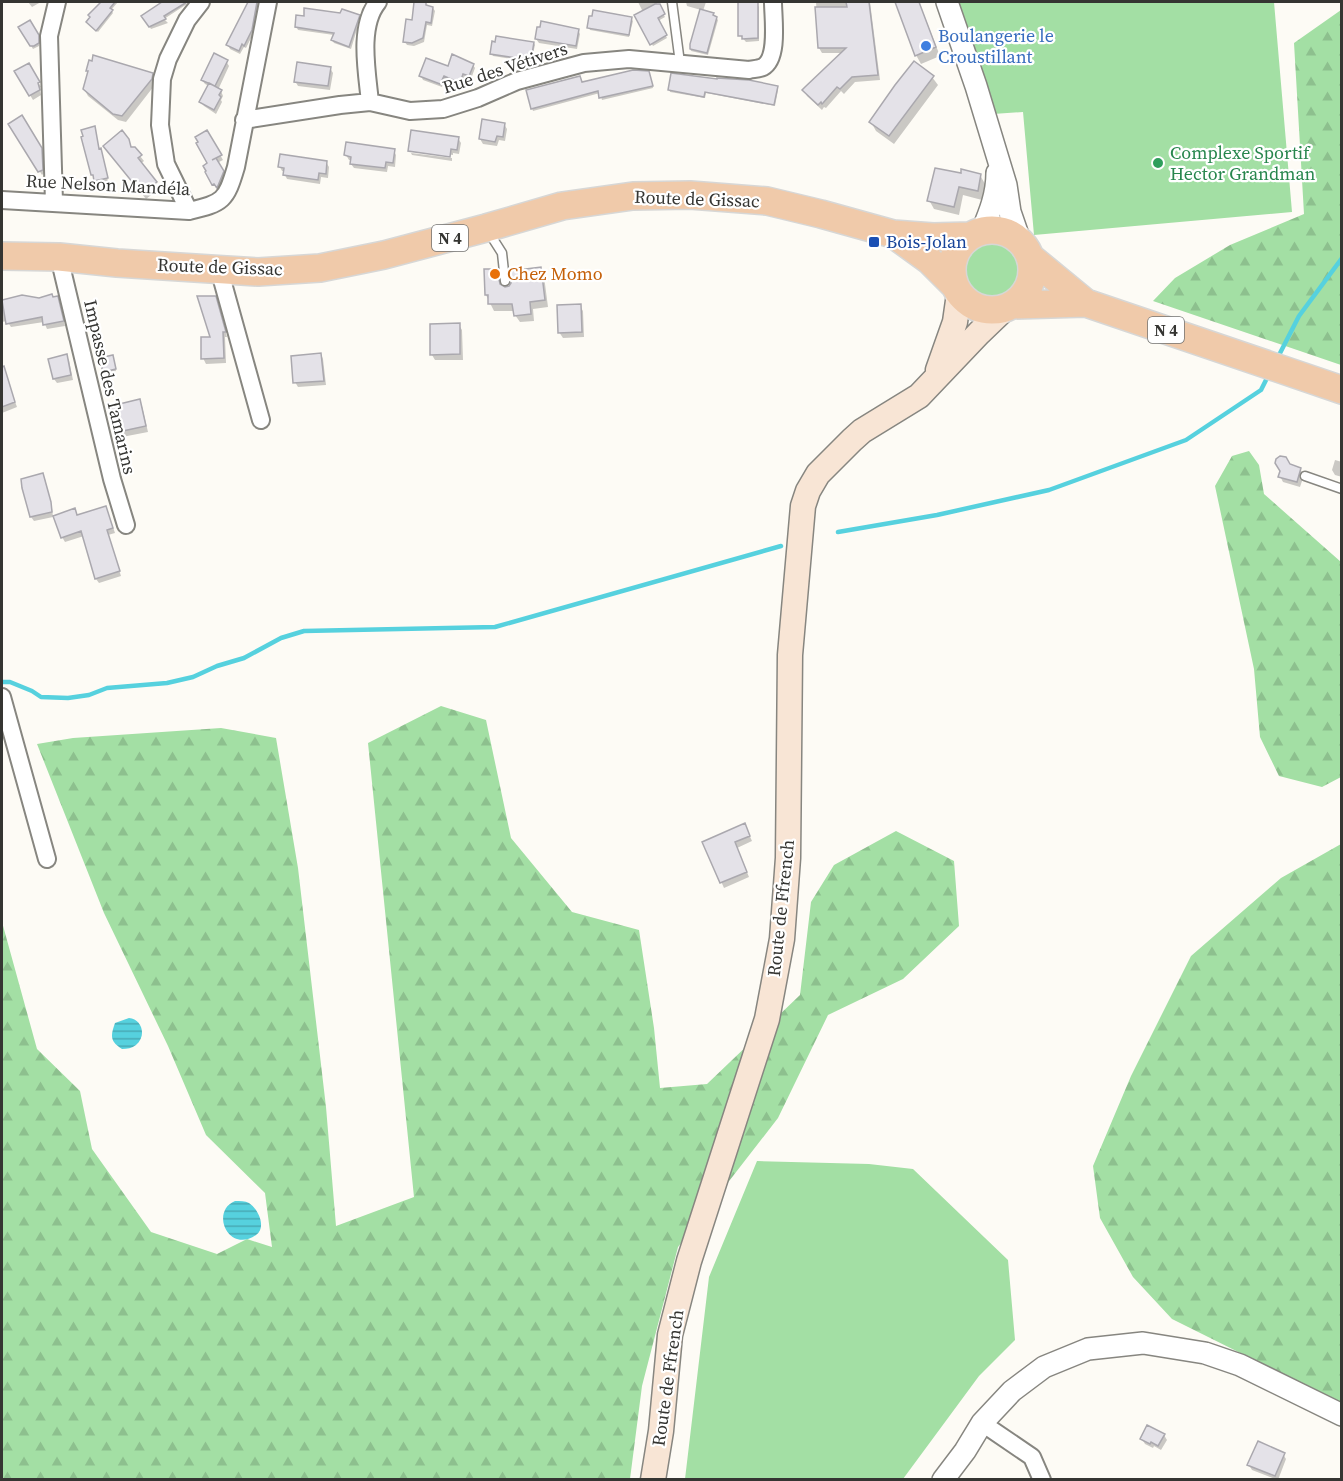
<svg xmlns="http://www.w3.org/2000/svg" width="1343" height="1481" font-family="'Source Serif 4',serif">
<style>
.grass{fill:#a3dfa4}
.forest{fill:url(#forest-firs)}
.water{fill:url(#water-rules)}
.shadow{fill:#0003}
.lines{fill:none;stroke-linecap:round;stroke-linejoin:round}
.stream{stroke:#56d1de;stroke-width:4.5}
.building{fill:#e4e2e8;stroke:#aaa8ae;stroke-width:1.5}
.service-casing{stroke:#878680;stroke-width:11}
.minor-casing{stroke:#878680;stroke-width:20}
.tertiary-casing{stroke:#878680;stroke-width:24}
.secondary-casing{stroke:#878680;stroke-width:27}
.primary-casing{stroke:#d7d7d6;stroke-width:30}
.service{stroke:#fff;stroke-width:8}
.minor{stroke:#fff;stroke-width:16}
.tertiary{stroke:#fff;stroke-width:21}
.secondary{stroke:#f8e5d5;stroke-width:24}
.primary{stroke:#f0caaa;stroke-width:27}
.shop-dot{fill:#3f7fe0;stroke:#fff;stroke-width:2}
.leisure-dot{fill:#2e9e5b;stroke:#fff;stroke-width:2}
.transit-dot{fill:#1a4fb4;stroke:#fff;stroke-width:2}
.food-dot{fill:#e8710a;stroke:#fff;stroke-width:2}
.labels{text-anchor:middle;stroke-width:4.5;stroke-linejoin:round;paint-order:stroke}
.shield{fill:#fff;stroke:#727270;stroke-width:1.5}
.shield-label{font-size:16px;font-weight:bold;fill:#353532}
.shop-label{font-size:18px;fill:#366cbe;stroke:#fff;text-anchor:start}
.street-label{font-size:18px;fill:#353532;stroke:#fff}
.leisure-label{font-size:18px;fill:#27864d;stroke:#fff;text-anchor:start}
.transit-label{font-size:18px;fill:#164399;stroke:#fff;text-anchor:start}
.food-label{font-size:18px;fill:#c56008;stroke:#fff;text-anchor:start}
</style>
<defs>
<pattern id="forest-firs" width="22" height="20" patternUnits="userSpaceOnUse" patternTransform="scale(1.5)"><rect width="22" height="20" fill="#a3dfa4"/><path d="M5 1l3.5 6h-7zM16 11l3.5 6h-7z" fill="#8dc08e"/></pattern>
<pattern id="water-rules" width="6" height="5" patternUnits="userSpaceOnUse" patternTransform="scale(1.5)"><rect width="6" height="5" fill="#56d1de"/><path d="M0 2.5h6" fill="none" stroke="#48aab5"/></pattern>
</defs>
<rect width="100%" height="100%" fill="#fdfbf5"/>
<!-- grass -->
<path class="grass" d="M953,2H1274L1292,212L1034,235L1023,112L993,114Z
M960 270a32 32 0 1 1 64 0a32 32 0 1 1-64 0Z
M757,1161L869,1164L913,1169L1008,1260L1015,1340L979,1376L903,1479H685L709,1277Z"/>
<!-- forest -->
<path class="forest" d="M1341,10V365L1153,301L1175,278L1230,245L1304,214L1294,43Z
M1249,451L1259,465L1264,494L1341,562V777L1322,787L1279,776L1260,737L1254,669L1215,486L1232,456Z
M441,706L486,720L511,838L572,912L639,930L654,1028L660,1088L707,1084L800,995L811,902L834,865L896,831L954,861L959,926L903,979L828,1015L778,1118L678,1247L642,1386L630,1479L2,1480V922L37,1049L80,1091L92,1149L151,1232L217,1254L247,1239L272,1247L265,1193L206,1135L168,1046L104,913L37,744L73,738L221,728L276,738L298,868L326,1107L336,1226L414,1197L368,743Z
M1341,844V1403L1172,1319L1133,1277L1100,1218L1093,1166L1131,1076L1191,956L1281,878Z"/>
<!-- water -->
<path class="water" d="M129,1018C142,1019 147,1036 136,1045C132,1048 127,1049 122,1049C109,1041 111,1035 115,1023Z
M235,1201C240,1201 245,1201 249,1203C258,1209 267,1227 256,1235C228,1254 210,1211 235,1201Z"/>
<!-- shadow -->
<path class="shadow" d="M28,2H41L32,7Z
M101,2H118L111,10L113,13L98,32L88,23L91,17L90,15Z
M165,2H185L187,4L164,19L168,23L151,29L143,16Z
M250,2H258L259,4L253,34L246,48L244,47L240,54L230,49L228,45Z
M416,2H425L423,13H426L428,2L427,7L433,8L435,11L432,26L427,25L424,42L414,46L407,45L405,42L413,22Z
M638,2H656L665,17L658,21L667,38L653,46L638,20L648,22Z
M686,2H706L703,11L713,14L718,20L708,55L691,51L690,48L701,10L687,6Z
M739,2H756L759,7V41L746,42L740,35Z
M816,2H870L880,80L855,82L844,94L841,91L826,108L824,107L822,110L807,96L804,90L843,53H822L819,48Z
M895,2H919L940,56L921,64L916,55Z
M359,16L360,19L351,49L334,43L332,40L334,35L298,30L296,26Z
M631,19L633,21L629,37L590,30L589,28Z
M30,22L39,38V46L33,49L20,28Z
M578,30L580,34L577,49L539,43L536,39Z
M534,43L535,45L531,62L493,56L492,54Z
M226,61L229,66L218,90L221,91L223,96L221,100L222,102L216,114L204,106L201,102L209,86L205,84L202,80Z
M28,65L41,87L39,88L41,95L33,100L16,72Z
M473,65L475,68L471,79L465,77L462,86L445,79L442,87L423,80L421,76L448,68Z
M330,68L333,73L330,90L298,86L295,81Z
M88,71L152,75L155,81L154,86L126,122L118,120L88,96L84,89L89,73Z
M650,75L653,88L602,100L600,93L533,111L532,108L582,84Z
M932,77L938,85L894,144L876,131L871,122Z
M777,88L778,90L775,106L706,93L705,98L670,92L669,89Z
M21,118L43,153L44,173L42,175L10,125Z
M504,124L507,129L505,141L499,140L497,146L483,144L480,139Z
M94,128L108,181L97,184L92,174Z
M207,132L223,160L217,163L225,177L220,190L218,187L216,188L207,172L209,164Z
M412,132L458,138L461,143L459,154L453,153V155L410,149V152L409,150Z
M128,140L132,149L140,156L144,161L140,164L159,189L146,199L109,152Z
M394,151L396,155L395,167L388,166L387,172L354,168L351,164L352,160H349L346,155Z
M411,153L452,158V161L412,155Z
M326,162L329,167L328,178L321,177L320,184L287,179L285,175V171H282L280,167Z
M980,175L985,184L982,200L963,195L959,215L934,209L929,200Z
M540,269L544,276L548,307L533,309L534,321L520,322L515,315V311H494L486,295L496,270L501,278L502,287L505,289Z
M22,297L59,303L65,326L47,329L44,322L11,327L9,324L14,319L2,322V301Z
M218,303L227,337H225L226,363L206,364L203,358L212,338Z
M580,306L583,311L584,337L563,338L559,332Z
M459,325L462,330L463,360H435L432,355Z
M321,354L323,359L326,385L298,387L295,382Z
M66,356L69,360L73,380L57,383L54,379Z
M113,359L116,371L106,373L104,371Z
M9,385L17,407L2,413V388Z
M139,401L142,406L148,432L122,437L119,432L113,407Z
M1335,460L1342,462V477L1335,475L1332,470Z
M1289,466L1300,469L1304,475L1300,487L1283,482L1280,476Z
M42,475L45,479L52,508L53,517L34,521L31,517Z
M108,512L115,533L108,535L121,576L99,583L96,579L84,536L65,542L62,537L77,516Z
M747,830L752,841L737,848L749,877L724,888L704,843Z
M1164,1435L1167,1440L1161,1450L1154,1446L1153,1448L1145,1444L1142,1439Z
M1283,1454L1286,1459L1278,1480L1252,1470L1249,1465Z"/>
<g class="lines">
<!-- stream -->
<path class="stream" d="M1277,359L1299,316L1342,258
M838,532L937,515L1049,490L1186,440L1261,390L1269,374
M2,682H10L32,691L41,697L68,698L89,695L107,688L167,683L193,677L217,666L244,658L281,638L304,631L495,627L781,546"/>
</g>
<!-- building -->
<path class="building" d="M101,2H115L110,8L113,10L96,31L86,22L90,17L88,15Z
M162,2H187L164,16L166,19L149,27L141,16Z
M248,2H257L252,30L244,46L242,44L239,51L226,45Z
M414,2H426V5L433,7L431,23L426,22L423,38L412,43L403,42L406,19L412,20Z
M738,2H758V38L742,39V36H738Z
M846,2H869L878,75L852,77L840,89L837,87L823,103L822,104L821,102L818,105L802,90L805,87L846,48H818L815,7H847Z
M895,2H919L936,47L915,56Z
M655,4H660L665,14L658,18L667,35L650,45L634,15Z
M304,8L340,13L342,9L360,15L349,47L331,40L334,33L295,27L296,15L304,16Z
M700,9L714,13L713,15L717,17L707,53L690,49V44Z
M593,10L632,17L629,35L587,28L589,16H592Z
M30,20L39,35V43L34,46H30L18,27Z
M541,21L579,29L576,46L535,39L537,27H540Z
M496,36L534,42L531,60L490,54L492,41L495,42Z
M214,53L228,60L215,86L201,80Z
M452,54L474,64L469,76L463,74L460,83L444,76L440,84L419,76L426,58L448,66Z
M93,55L153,73L152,79L122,116L113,114L83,89L88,71H86L89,60L92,61Z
M914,61L934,76L889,136L869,122L895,85Z
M297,62L331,67L328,86L294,82Z
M29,63L40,82L38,83L40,90L29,96L14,71Z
M633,70L649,71L653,86L599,98L598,91L531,109L526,90L580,76L582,82Z
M671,73L717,79V78L749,80L778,86L774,105L705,92L704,97L668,90Z
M209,83L222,90L219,95L221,97L214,110L199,102Z
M22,115L42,148L43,170L38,172L8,124Z
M482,119L505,123L503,137L497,136L495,142L479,139Z
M95,126L99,149L101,148L108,178L94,181L93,175H91L81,137L83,136L81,130Z
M122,130L129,139L131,147H135L142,155L138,158L157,182L142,194L103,146Z
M207,130L222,155L212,160L216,158L224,171L217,188L214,184L212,185L205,172L206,171L203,166L207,163L196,143L198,142L195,137Z
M411,130L459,137L457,150L451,149L450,157L408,151Z
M346,142L395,149L393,163L386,162L385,168L350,164L351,157L344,155Z
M280,154L327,161L326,174L319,173L318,180L283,175L284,168L278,167Z
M935,168L961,173V169L981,174L978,191L959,187L954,207L927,201Z
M541,267L545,300L530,302L531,314L514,316L512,304H488V295H485L484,269H497L500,284L505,287L509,286L511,283L510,271Z
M52,294L53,297L58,296L64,321L43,325L42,317L6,324L2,300L22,295L39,298Z
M197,296H216L226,332H223L224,358L201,359V337H210Z
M581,304L582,332L558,333L557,305Z
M460,323V354L430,355V324Z
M321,353L324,381L293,383L291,356Z
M67,354L71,375L53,379L48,359Z
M113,355L116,369L103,372L99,358Z
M4,366L15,402L2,407V367Z
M140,399L146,426L118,432L111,406Z
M1280,456L1286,457L1290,464L1301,468L1297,482L1278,477L1280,471L1275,463L1276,459Z
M43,473L51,502L52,512L30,517L22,488L21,479Z
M106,506L113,528L107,530L120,571L95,579L81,531L61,538L53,516L75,508L77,515Z
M745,823L750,836L735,842L747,872L720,883L702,842Z
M1147,1425L1165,1434L1158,1446L1151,1442L1150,1444L1140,1439Z
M1258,1441L1285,1453L1275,1476L1247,1465Z"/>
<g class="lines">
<!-- service casing -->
<g class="service-casing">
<path id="service" d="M672,2L680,63
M488,231L502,253L505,281
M1305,476L1342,489"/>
</g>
<!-- minor casing -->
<g class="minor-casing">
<path id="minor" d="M370,102L410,111L443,109L478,98L517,81L584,63L629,59L749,70C753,69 759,69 763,67C779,58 773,18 773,2
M244,120L340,105L370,102C367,72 358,26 378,2
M2,200L189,211C223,203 226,201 236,167L268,2
M54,202L49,36L57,2
M189,211L166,164L160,125L162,79L168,59L187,20L201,2
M59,257L112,479L126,525
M219,269L261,420
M2,697L47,859
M982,1423L1032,1457L1042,1480"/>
</g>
<!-- tertiary casing -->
<g class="tertiary-casing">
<path id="tertiary" d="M947,2L976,86L1006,185L1010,212L1020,241
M982,231C990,212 997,194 997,173
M943,1480L965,1451L982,1423L1012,1391L1044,1367L1088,1349L1143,1343L1205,1353L1240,1365L1342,1415"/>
</g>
<!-- secondary casing -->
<g class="secondary-casing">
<path id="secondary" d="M938,370L955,322L959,294
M653,1480L661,1431L670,1335L689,1261L767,1019L782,939L788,858L790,655L803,506L808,491L818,474L852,440L862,431L919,396L979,333L1004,309"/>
</g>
<!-- primary casing -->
<g class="primary-casing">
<path id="primary" d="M952 270a40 40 0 1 1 80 0a40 40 0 1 1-80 0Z
M893,234L929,260L954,285
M2,256L59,257L117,263L258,272L320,268L384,255L486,228L562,206L633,196L690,195L767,201L821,214L893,234L933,237L970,236
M1030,257L1086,303L1342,390
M1013,305L1086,303"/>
</g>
<!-- service -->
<use href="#service" class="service"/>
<!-- minor -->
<use href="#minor" class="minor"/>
<!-- tertiary -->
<use href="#tertiary" class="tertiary"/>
<!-- secondary -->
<use href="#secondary" class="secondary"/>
<!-- primary -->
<use href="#primary" class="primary"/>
</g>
<!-- markers -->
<circle class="shop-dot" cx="926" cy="46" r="6"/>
<circle class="leisure-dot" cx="1158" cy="163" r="6"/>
<rect class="transit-dot" x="868" y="236" width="12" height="12" rx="3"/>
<circle class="food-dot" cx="495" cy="274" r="6"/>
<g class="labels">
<!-- shield labels -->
<g class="shield">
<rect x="432" y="225" width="36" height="26" rx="4.5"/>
<rect x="1148" y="317" width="36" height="26" rx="4.5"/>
</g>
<g class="shield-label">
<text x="450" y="244">N 4</text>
<text x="1166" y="336">N 4</text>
</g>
<!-- shop labels -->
<g class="shop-label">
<text x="938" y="42">Boulangerie le<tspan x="938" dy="21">Croustillant</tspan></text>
</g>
<!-- street labels -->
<g class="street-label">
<text transform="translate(505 68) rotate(-18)" y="6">Rue des Vétivers</text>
<text transform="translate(108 185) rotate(3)" y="6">Rue Nelson Mandéla</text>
<text transform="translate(697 199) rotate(2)" y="6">Route de Gissac</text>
<text transform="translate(220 267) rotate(2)" y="6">Route de Gissac</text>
<text transform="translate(110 387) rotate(77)" y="6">Impasse des Tamarins</text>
<text transform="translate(781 908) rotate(-84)" y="6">Route de Ffrench</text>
<text transform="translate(668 1378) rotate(-82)" y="6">Route de Ffrench</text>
</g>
<!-- leisure labels -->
<g class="leisure-label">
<text x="1170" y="159">Complexe Sportif<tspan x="1170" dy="21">Hector Grandman</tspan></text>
</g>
<!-- transit labels -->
<g class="transit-label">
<text x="886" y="248">Bois-Jolan</text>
</g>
<!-- food labels -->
<g class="food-label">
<text x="507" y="280">Chez Momo</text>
</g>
</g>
<!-- border -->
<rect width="1343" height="1481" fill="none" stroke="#353532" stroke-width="6"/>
</svg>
